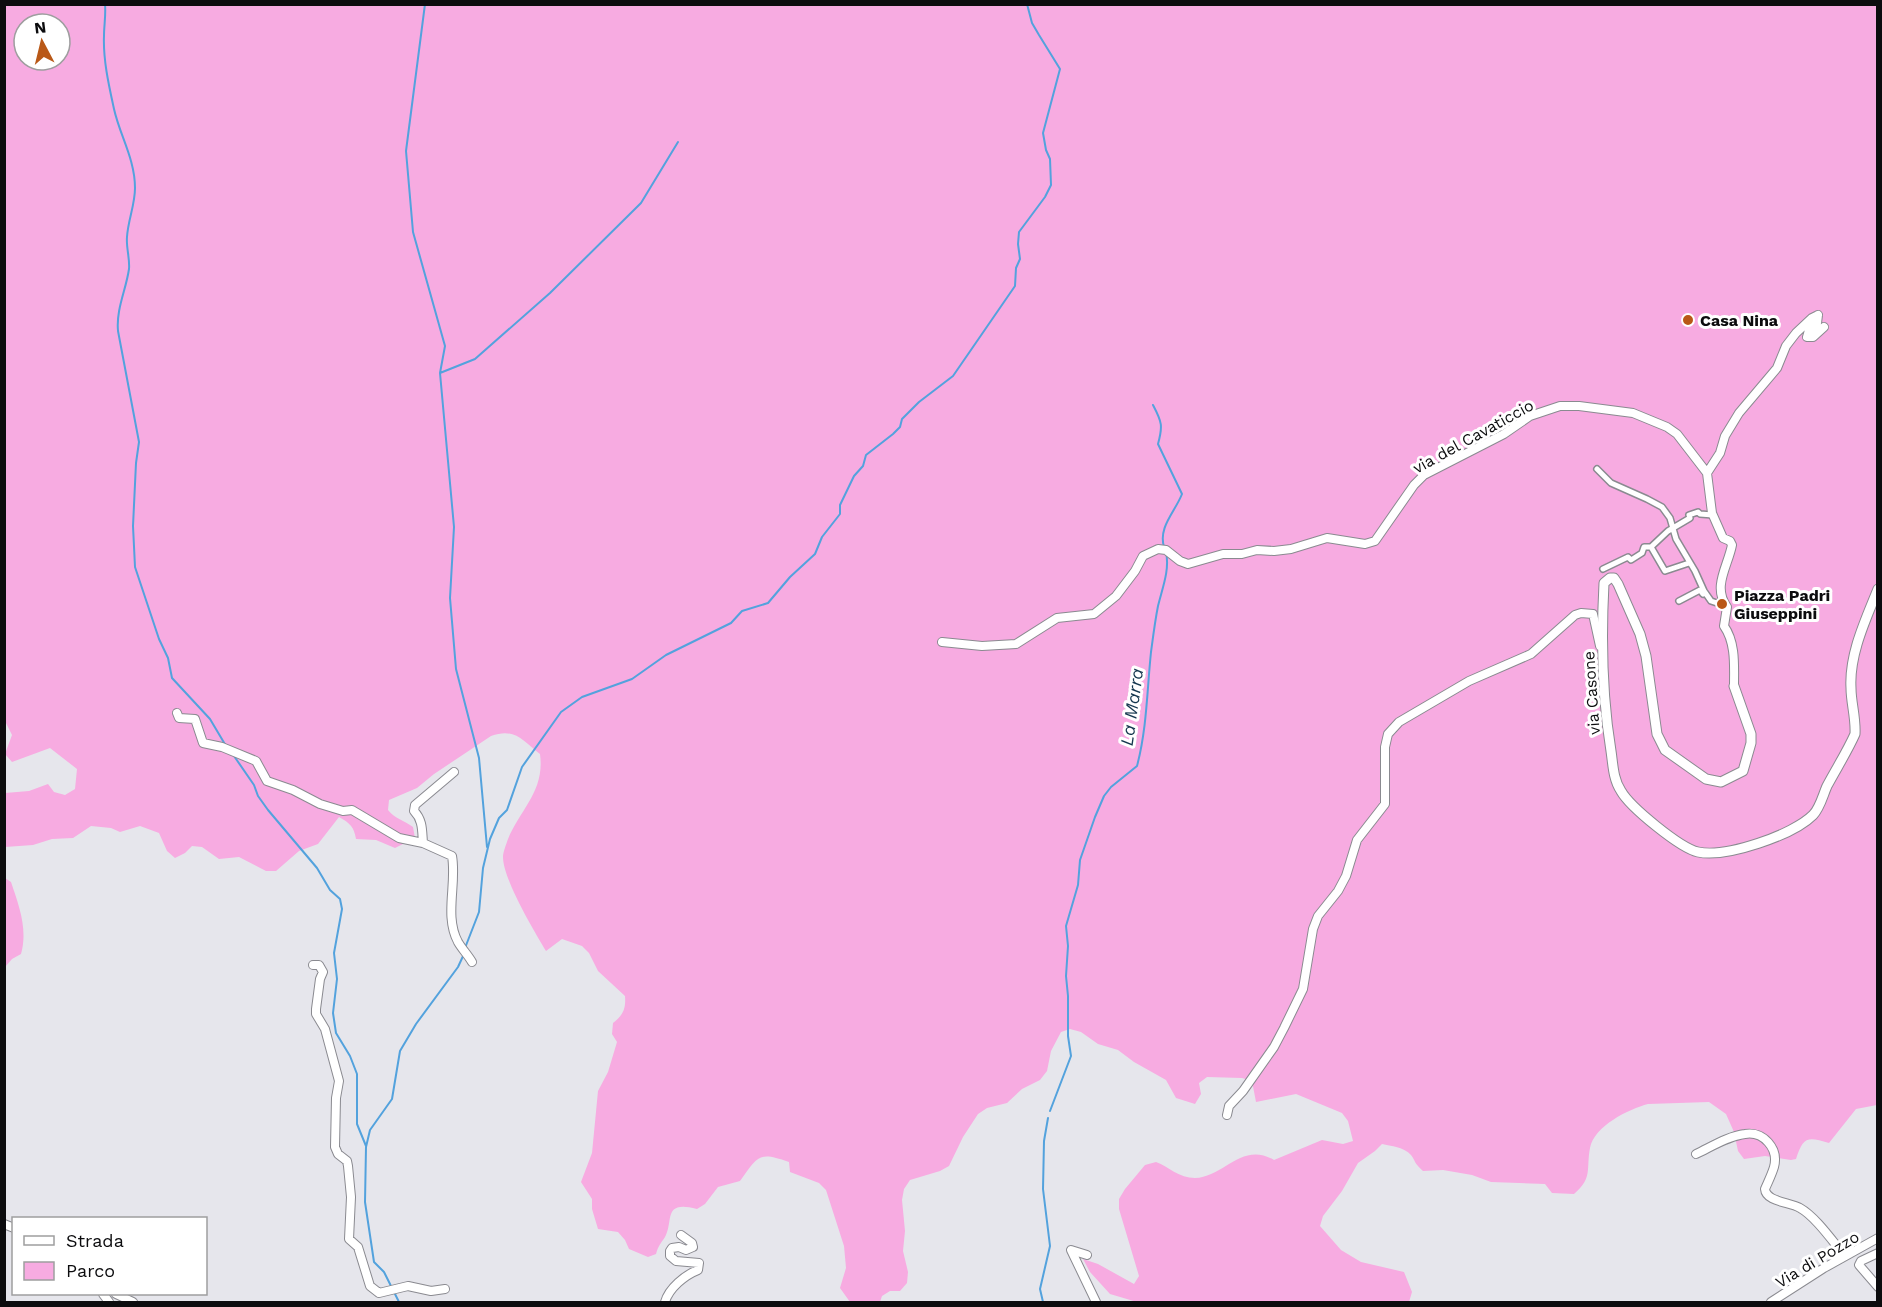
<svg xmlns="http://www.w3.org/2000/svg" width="1882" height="1307" font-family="'Work Sans',sans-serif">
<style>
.green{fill:#f7abe1;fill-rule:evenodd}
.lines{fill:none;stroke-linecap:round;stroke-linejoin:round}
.stream{stroke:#53a2dd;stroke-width:2}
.pedestrian-casing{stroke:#8a8a90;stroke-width:8}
.minor-casing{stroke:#8a8a90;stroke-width:10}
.tertiary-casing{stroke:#8a8a90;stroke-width:11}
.pedestrian{stroke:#fff;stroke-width:5}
.minor{stroke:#fff;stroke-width:8}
.tertiary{stroke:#fff;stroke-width:9}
.poi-dot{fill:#b95817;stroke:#fff;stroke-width:2}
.labels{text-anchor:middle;stroke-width:6;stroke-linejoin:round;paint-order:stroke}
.poi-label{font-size:16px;font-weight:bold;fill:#0c0c0e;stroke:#fff;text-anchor:start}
.street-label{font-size:16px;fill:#0c0c0e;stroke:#fff}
.water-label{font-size:18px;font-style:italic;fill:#14364e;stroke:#fff}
</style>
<rect width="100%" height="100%" fill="#e6e6ec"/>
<!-- green -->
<path class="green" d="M5,5H1877V1105L1856,1109L1829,1143C1807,1136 1803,1137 1796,1159L1791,1160L1765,1156L1744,1159L1738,1151L1734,1132L1726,1114L1709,1102L1648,1104C1629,1109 1594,1126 1590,1148C1586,1169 1593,1178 1574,1194L1552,1193L1545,1184L1491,1182L1472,1175L1443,1170L1423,1171C1414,1163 1416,1162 1411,1155C1404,1147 1391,1146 1382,1144L1375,1151L1358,1163L1342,1191L1323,1216L1320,1226L1341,1250L1361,1262L1404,1272L1412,1292L1409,1302H1137L1110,1294L1090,1272L1083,1259L1098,1264L1134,1284L1139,1276L1119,1209V1199L1125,1189L1145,1165L1156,1162C1169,1167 1179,1178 1195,1178C1224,1177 1242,1141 1274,1160L1322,1140L1343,1144L1353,1141L1348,1121L1342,1113L1296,1094L1256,1102L1252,1081L1242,1078L1207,1077L1199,1083L1201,1094L1195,1104L1176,1098L1166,1080L1134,1062L1118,1050L1098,1044L1081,1032L1070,1029L1061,1032L1051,1051L1047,1071L1040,1080L1022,1089L1007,1103L987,1108L978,1114L963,1137L949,1166L940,1171L910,1180L904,1189L902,1200L905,1231L903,1251L908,1272L907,1283L900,1291H890L882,1296L880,1302H850L840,1288L846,1268L844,1246L826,1190L819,1183L790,1172L789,1162C758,1151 758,1156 740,1181L718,1187L705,1204L697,1209C662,1200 674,1221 665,1237C661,1243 658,1246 656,1254L648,1257L629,1249L625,1240L618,1232L598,1229L592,1209V1199L581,1182L592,1153L598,1091L608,1072L617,1042L612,1034L613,1023C623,1015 626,1009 625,996L598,971L589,953L582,946L562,939L546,951C534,931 503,879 503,857C503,852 506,845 508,839C521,808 545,791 540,754C523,741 515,727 491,736L434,774L417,788L389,800L388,810C395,819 404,820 413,827L415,838L395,848L376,840L356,839C354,827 350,823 339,817L318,844L299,851L276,871H266L239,857L219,859L202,847L192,846L185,853L175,858L167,851L159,833L140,826L120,832L111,828L91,826L73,838L52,839L33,845L5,847V793L29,791L48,784L54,792L65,795L75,789L77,769L50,748L12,762L5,754L12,735L4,719ZM24,24H60V60H24Z
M5,878L11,882C19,906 28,929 21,954L12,959L5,967Z"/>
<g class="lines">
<!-- stream -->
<path class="stream" d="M105,4C106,16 104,25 104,36C103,60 109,86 114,109C120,136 135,159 135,188C135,205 128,220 127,237C126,247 130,259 129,269C126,290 116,309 118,331L139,442L136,463L133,526L135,567L159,639L168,658L172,678L210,719L226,746
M425,4L406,151L413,232L445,346L440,373L454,527L450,598L456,669L479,758L487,847
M440,373L475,359L550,293L641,203L678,142
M1153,405C1162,422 1163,426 1158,444L1182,494C1175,512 1158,527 1164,547
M234,756L254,785L258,796L268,810L317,868L330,890L340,899L342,909L334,953L337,979L333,1013L336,1033L350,1056L357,1074V1124L366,1146
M465,948L479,912L483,868L490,839L499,818L507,810L522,767L561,712L582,697L632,679L666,655L731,623L742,611L768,603L790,577L815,554L822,537L840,514V505L854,476L863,466L866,455L893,434L900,427L902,419L919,402L953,376L1015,286L1016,268L1020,259L1018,244L1019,232L1045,197L1051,185L1050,159L1046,150L1043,133L1060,69L1039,35L1032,23L1027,4
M1050,1111L1071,1056L1068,1036V996L1066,976L1068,946L1066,926L1078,885L1080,860L1095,817L1104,796L1111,787L1137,766C1147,728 1147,690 1151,652C1153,637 1155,621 1158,606C1162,589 1170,570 1166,552
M399,1302L384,1272L374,1262L365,1202L366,1147L370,1130L392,1099L400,1051L416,1024L458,967L464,954
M1043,1302L1040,1289L1050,1246L1043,1189L1044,1141L1048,1118"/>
<!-- pedestrian casing -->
<g class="pedestrian-casing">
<path id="pedestrian" d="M1597,469L1611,483L1647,499L1662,507L1670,518L1676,539L1695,571L1704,591L1711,601L1726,606
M1651,547L1665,571L1689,563
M1603,569L1628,557L1631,560L1642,553L1644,547H1651L1668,531L1690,518L1689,515L1698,512L1700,514L1713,515
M1679,601L1700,590L1703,594"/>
</g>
<!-- minor casing -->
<g class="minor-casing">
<path id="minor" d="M1818,315L1817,323L1809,330L1807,337H1813L1824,327
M942,642L982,646L1016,644L1057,618L1094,614L1116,596L1135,571L1143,556L1158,549L1166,550L1180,561L1188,564L1223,554H1242L1257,550L1274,551L1291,549L1327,538L1365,544L1375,541L1414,485L1424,475L1504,434L1530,416L1560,406H1579L1633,413L1667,427L1677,434L1707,473
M1734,686C1734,666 1736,643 1724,626L1727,607C1712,587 1728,566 1732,545L1730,541L1723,538L1712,513L1707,473L1720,453L1725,436L1739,413L1777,368L1786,346L1796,333L1812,318L1818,315
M177,713L179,718L195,719L203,743L222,747L256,761L267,781L293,790L320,804L343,811L352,810L399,838L423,843
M454,772L415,805L414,811C423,820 422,831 423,843L452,856C457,884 444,916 458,942C462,949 468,955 472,962
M313,965H319L323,972L320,979L316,1009V1014L325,1029L339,1081L336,1098L335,1147L338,1154L347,1161L348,1166L351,1197L349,1239L358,1247L370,1286L379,1293L408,1286L431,1291L445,1289
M1227,1115L1229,1106L1243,1091L1274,1047L1284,1028L1303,989L1313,929L1318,916L1338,891L1346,876L1357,840L1385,804V747L1388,734L1399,722L1469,681L1531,654L1575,615L1581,613L1593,614L1600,646
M1696,1154C1711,1147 1728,1136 1745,1134C1763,1131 1779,1148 1774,1167C1772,1174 1768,1182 1765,1189C1766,1202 1790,1202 1800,1208C1816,1217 1833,1242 1845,1256
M4,1224L14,1228
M1878,1253L1861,1261L1859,1265L1878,1287
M1087,1255L1071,1250L1096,1302
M103,1294L109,1302
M116,1294L133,1302
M665,1302C669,1288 685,1275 698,1270L699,1263L676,1261L670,1256V1251L672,1248L679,1247L686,1250L693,1247L692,1243L681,1235
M1771,1302L1824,1268L1878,1238"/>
</g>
<!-- tertiary casing -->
<g class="tertiary-casing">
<path id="tertiary" d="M1734,686L1751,734V743L1743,771L1721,782L1706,779L1665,750L1657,734L1646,656L1640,634L1618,584L1614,578H1610L1604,583C1601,639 1602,696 1611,751C1613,764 1613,779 1621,791C1630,807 1680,848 1698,852C1726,858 1793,835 1813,815C1820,808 1823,795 1827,786C1836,769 1847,752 1855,734C1856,718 1851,703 1851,688C1849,654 1866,619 1878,589"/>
</g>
<!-- pedestrian -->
<use href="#pedestrian" class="pedestrian"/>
<!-- minor -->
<use href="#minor" class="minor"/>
<!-- tertiary -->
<use href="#tertiary" class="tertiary"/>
</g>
<!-- markers -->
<g class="poi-dot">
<circle cx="1688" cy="320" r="6"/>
<circle cx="1722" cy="604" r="6"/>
</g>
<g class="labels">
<!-- poi labels -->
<g class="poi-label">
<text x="1700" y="326">Casa Nina</text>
<text x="1734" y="601">Piazza Padri<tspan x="1734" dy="18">Giuseppini</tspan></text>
</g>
<!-- street labels -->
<g class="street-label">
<text transform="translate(1473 436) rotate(-29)" y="6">via del Cavaticcio</text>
<text transform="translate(1591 693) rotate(-94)" y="6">via Casone</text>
<text transform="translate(1817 1259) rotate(-31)" y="6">Via di Pozzo</text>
</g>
<!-- water labels -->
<g class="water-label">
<text transform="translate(1132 707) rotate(-82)" y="6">La Marra</text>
</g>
</g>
<!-- border -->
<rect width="1882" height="1307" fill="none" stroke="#0c0c0e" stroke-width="12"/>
<!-- legend -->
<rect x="12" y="1217" width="195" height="78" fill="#ffffff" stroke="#9e9e9f" stroke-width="1.5"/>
<rect x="24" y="1236" width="30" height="9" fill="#ffffff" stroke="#9e9e9f" stroke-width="1.5"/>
<text x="66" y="1247" font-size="18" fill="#0c0c0e">Strada</text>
<rect x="24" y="1262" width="30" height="18" fill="#f7abe1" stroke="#9e9e9f" stroke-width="1.5"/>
<text x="66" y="1277" font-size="18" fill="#0c0c0e">Parco</text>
<!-- north arrow -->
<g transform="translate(42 42) rotate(353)"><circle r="28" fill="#ffffff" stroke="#9e9e9f" stroke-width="1.5"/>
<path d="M0-4.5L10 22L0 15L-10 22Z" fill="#b95817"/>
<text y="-9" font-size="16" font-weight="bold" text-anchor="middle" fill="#0c0c0e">N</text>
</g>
</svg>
